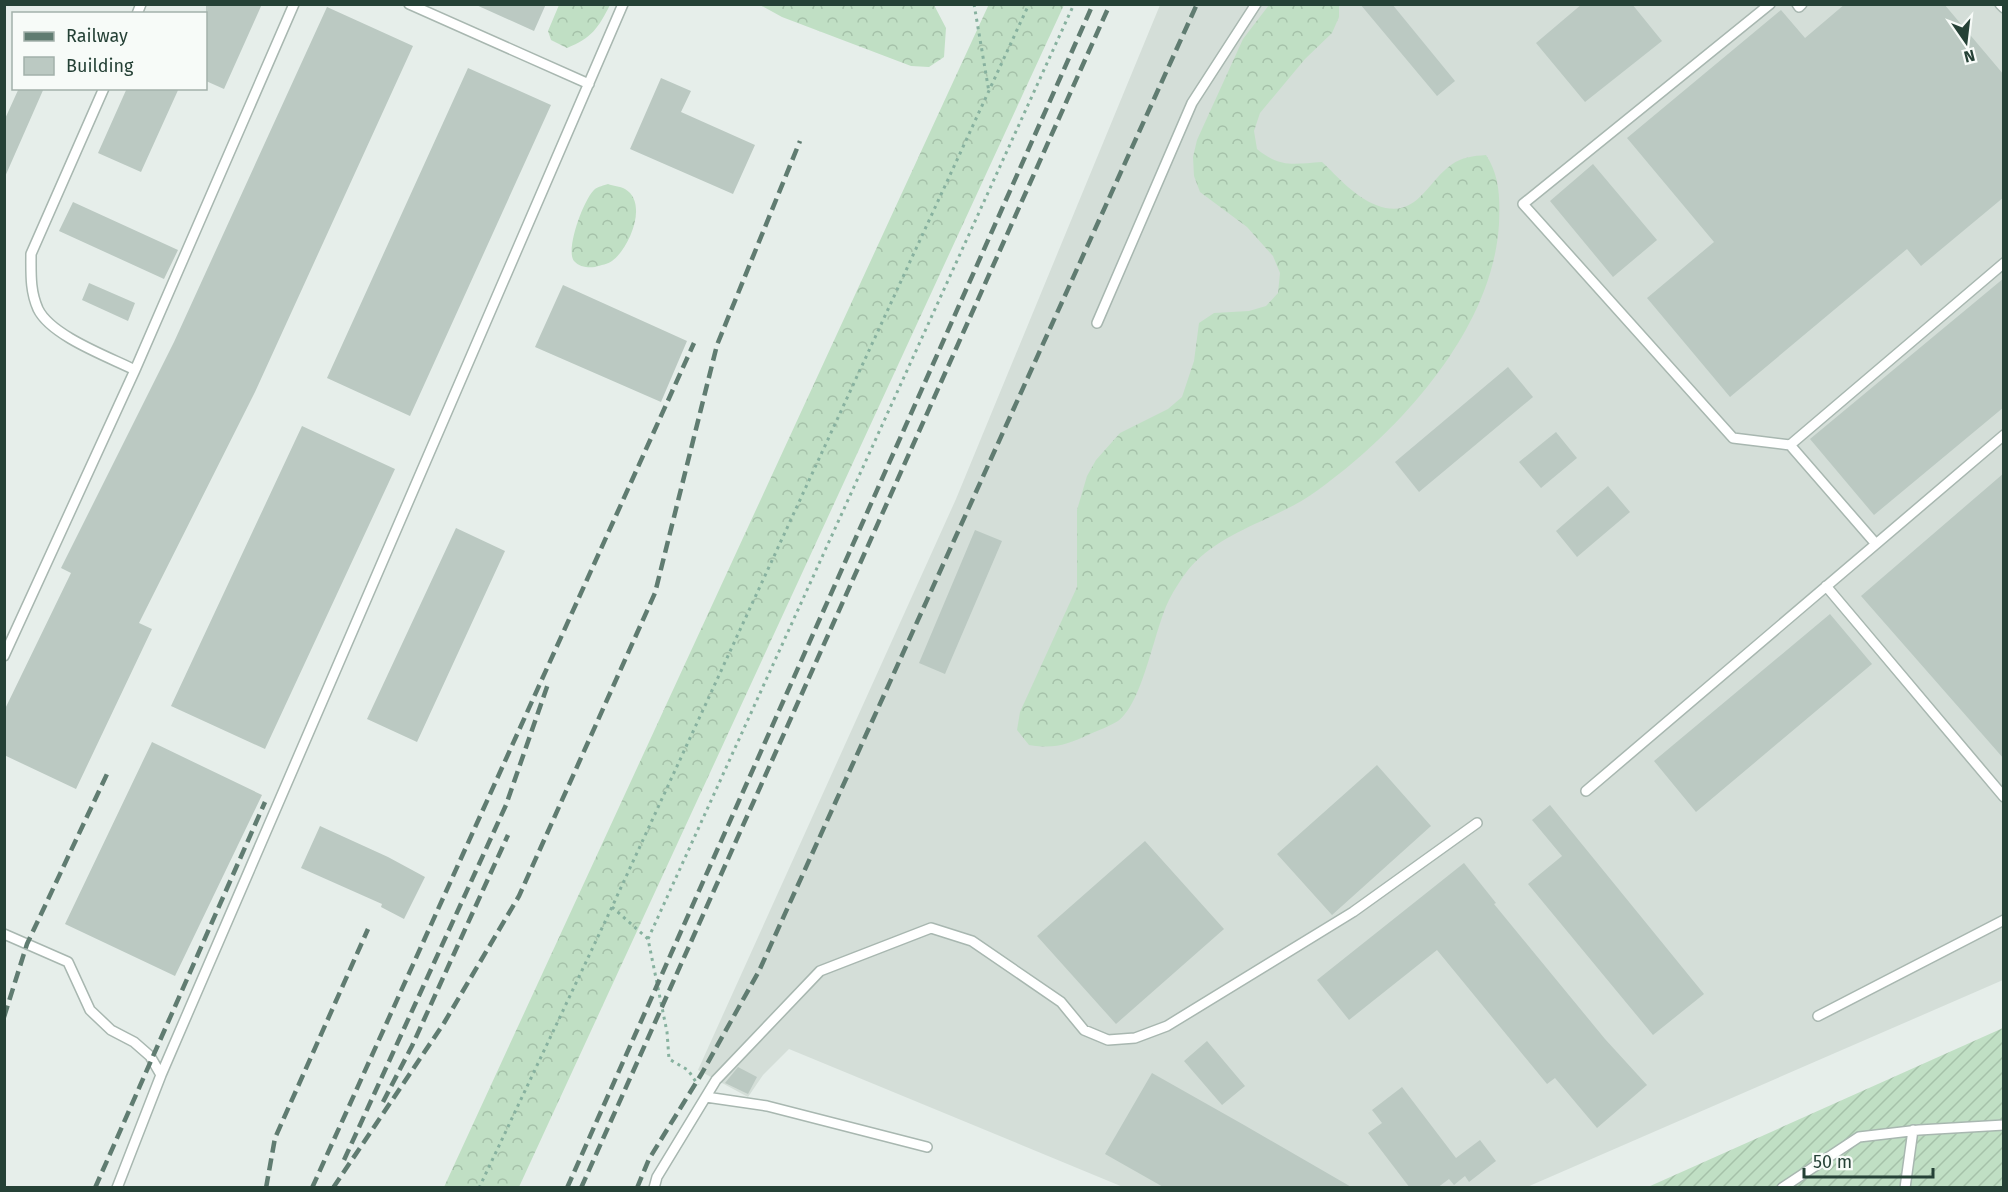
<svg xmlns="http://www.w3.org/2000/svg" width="2008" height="1192" font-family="'Fira Sans',sans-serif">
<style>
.built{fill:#d4ded8}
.forest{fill:url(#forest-crowns)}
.garden{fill:url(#garden-furrows)}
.building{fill:#bbc9c2}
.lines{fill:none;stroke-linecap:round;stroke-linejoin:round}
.lane-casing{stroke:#a8b7b0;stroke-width:12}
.path{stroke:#87b19f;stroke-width:3;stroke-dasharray:3 4.5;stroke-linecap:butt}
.lane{stroke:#fff;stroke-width:9}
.rail{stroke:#607c71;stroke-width:4.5;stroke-dasharray:12 6;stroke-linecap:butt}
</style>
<defs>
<pattern id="forest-crowns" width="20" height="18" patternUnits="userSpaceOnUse" patternTransform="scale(1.5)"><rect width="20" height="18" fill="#c0dfc4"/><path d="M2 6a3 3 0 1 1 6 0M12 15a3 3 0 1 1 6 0" fill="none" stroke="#a5c1a9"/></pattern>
<pattern id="garden-furrows" width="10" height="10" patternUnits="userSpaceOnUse" patternTransform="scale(1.5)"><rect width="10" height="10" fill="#c0dfc4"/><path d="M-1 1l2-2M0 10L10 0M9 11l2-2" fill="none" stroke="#a5c1a9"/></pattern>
</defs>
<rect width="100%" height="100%" fill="#e6eeea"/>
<!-- built -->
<path class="built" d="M1160,5H2003V980L1527,1187H1123L789,1049L763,1075L748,1097L698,1070L956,499Z"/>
<!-- forest -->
<path class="forest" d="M989,4L1064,5L519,1187H444Z
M559,5V4L610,5C598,28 592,38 567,48L551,40L548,31Z
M760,5H934L946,28L944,57L929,67L911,66L782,17Z
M1269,5H1339V17L1332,33L1305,59L1260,113L1254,131L1257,149C1280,168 1293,164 1322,162C1338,177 1355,197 1376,205C1416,221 1426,183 1451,165C1462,157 1473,156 1486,155C1500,176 1500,199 1499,224C1493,329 1400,431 1318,490C1278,520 1221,530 1188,570C1181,579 1174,590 1169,600C1154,630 1143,703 1118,721C1110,726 1099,730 1090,734C1066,745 1055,749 1029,745L1017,730L1020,712L1077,587V510L1087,476L1096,460L1120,433L1168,409L1182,397L1194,361L1199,323L1214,313L1249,311L1266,306L1278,293L1280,273L1273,256L1247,227L1200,192L1194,176L1193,157L1197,140L1243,39Z
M608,184C613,186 620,186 625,189C649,203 629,249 612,261C608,264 601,265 595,267C588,268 579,267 574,261C565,250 584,198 595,189C598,187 604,185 608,184Z"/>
<!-- garden -->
<path class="garden" d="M2003,1028V1187H1648Z"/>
<!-- building -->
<path class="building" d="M206,4H262L224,89L206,81Z
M474,4H546L534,31Z
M1360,4H1392L1455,81L1437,96Z
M1582,4H1632L1662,41L1585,102L1536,43Z
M1845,4H1944L2004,75V197L1921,266L1907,249L1730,397L1647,298L1714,242L1627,138L1781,10L1805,38Z
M327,7L413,46L255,392L139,623L152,629L76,789L4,755V711L71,573L61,568L174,342Z
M468,68L551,105L410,416L327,378Z
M661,78L691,91L681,112L755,145L733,194L630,149Z
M19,88H44L4,179V121Z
M127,88H179L141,172L98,153Z
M1593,164L1657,240L1613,277L1550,201Z
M73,202L178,250L164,279L59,231Z
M2004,278V407L1874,515L1810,439Z
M89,283L135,303L128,321L82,300Z
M563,285L687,341L661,402L535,347Z
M1508,367L1533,397L1419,492L1395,462Z
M302,426L395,469L265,749L171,706Z
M1556,432L1577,458L1541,488L1519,462Z
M2004,473V759L1861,596Z
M1608,486L1630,512L1577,557L1556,531Z
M456,528L505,551L417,742L367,719Z
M975,530L1002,541L945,674L919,663Z
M1830,614L1872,664L1696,812L1654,761Z
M152,742L262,795L175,976L65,924Z
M1377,765L1431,826L1332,915L1277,854Z
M1550,805L1704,994L1653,1035L1528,884L1562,856L1532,820Z
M320,826L388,857L425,877L404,919L381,907L382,904L301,868Z
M1145,841L1224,929L1116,1024L1037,936Z
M1464,863L1496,903L1494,904L1605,1039L1647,1085L1597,1128L1555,1078L1547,1084L1437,950L1349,1020L1317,980Z
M1207,1041L1245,1086L1222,1105L1184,1061Z
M738,1067L757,1077L748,1094L725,1083Z
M1152,1073L1244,1125L1353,1188H1165L1105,1154Z
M1402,1087L1456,1158L1480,1140L1496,1161L1469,1182L1465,1176L1454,1185L1449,1179L1437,1188H1410L1368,1133L1382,1123L1372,1110Z"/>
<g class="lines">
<!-- lane casing -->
<g class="lane-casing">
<path id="lane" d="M409,4L589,84
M1770,4L1523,204L1733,438L1790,445L2004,263
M1797,4L1799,7L1802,4
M2000,4L2004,8
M137,14L141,4
M104,88L31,254C31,274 30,291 38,309C51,336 109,357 135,370
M1097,323L1192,103L1256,4
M1790,445L1876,544
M1826,586L2004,797
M4,656L135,370L294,4
M1586,791L2004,435
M4,934L68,962L90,1010L111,1030L134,1042L150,1056L161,1075
M1818,1016L2004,920
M706,1097L767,1106L927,1147
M117,1188L161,1075L623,4
M654,1188L657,1177L716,1080L820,971L931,928L972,941L1061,1002L1084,1030L1108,1040L1135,1038L1167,1026L1353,912L1477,823
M1782,1188L1859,1137L1919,1130L2004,1125
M1905,1188L1913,1130"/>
</g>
<!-- path -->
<path class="path" d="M974,4L989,92
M612,907L648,939L667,1032L669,1059L688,1070L698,1085
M648,939L1074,4
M479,1188L612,907L1029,4"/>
<!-- lane -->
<use href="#lane" class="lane"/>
<!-- rail -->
<path class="rail" d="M4,1017L27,944L108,772
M383,1102L412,1046L508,835
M344,1160L506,805L549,681
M95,1188L265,802
M266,1188L275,1138L368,929
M312,1188L694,343
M333,1188L444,1023L519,896L655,593L717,345L800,141
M567,1188L1093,4
M581,1188L1110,4
M637,1188L649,1159L702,1073L759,971L1197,4"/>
</g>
<!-- border -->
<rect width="2008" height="1192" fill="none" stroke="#254136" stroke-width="12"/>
<!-- legend -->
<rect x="12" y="12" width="195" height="78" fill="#f7fbf8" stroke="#a3b1aa" stroke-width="1.5"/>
<rect x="24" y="32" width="30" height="9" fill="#607c71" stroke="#a3b1aa" stroke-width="1.5"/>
<text x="66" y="42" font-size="18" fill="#254136">Railway</text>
<rect x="24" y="57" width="30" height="18" fill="#bbc9c2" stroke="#a3b1aa" stroke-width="1.5"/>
<text x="66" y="72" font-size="18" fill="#254136">Building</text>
<!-- north arrow -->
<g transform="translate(1966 42) rotate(166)" stroke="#f7fbf8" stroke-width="4.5" paint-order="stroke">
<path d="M0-4.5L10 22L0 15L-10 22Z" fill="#254136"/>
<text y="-9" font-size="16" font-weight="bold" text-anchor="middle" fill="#254136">N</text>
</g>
<!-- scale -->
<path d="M1804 1168v9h129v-9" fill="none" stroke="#254136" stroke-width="3"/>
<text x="1813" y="1168" font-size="18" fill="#254136" stroke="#f7fbf8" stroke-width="4.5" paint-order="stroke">50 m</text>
</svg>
